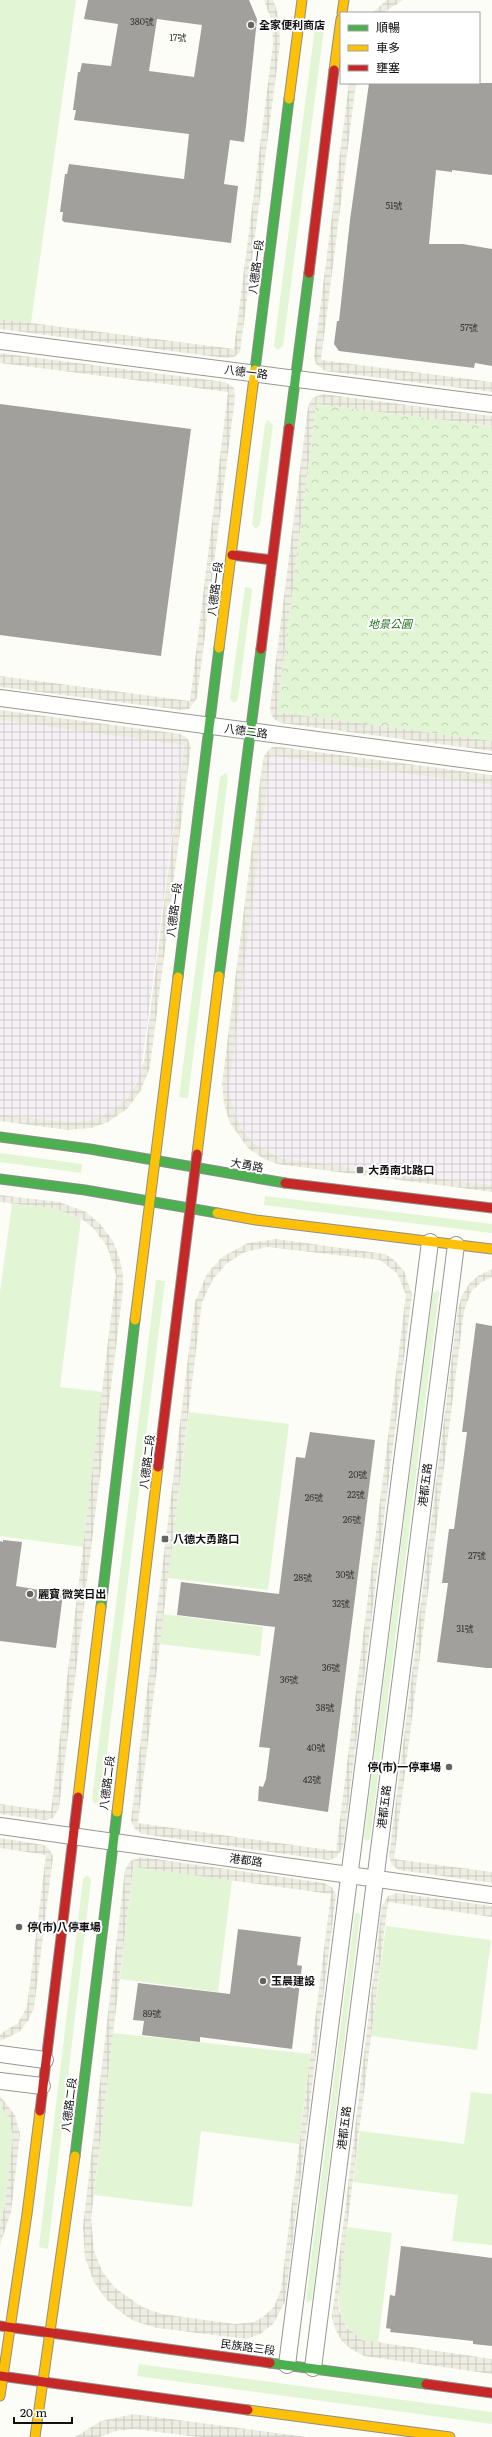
<svg xmlns="http://www.w3.org/2000/svg" width="492" height="2437" font-family="Literata,'Noto Sans TC',serif">
<style>
.industrial{fill:url(#industrial-grid)}
.grass{fill:#e2f5d5}
.park{fill:url(#park-crowns)}
.plaza{fill:url(#plaza-grid);fill-rule:evenodd}
.building{fill:#a1a09c;fill-rule:evenodd}
.lines{fill:none;stroke-linecap:round;stroke-linejoin:round}
.street-casing{stroke:#979795;stroke-width:18}
.fast-casing{stroke:#8e8e8b;stroke-width:11}
.slow-casing{stroke:#8e8e8b;stroke-width:11}
.jam-casing{stroke:#8e8e8b;stroke-width:11}
.street{stroke:#fffffe;stroke-width:16}
.fast{stroke:#4caf50;stroke-width:9}
.slow{stroke:#ffc107;stroke-width:9}
.jam{stroke:#c62828;stroke-width:9}
.poi-dot{fill:#646462;stroke:#fff;stroke-width:1.5}
.labels{text-anchor:middle;stroke-width:4;stroke-linejoin:round;paint-order:stroke}
.number-label{font-size:9px;fill:#353534}
.poi-label{font-size:11px;font-weight:bold;fill:#111;stroke:#fff;text-anchor:start}
.street-label{font-size:11px;fill:#111;stroke:#fff}
.park-label{font-size:11px;font-style:italic;fill:#1d6f1a;stroke:#fff}
</style>
<defs>
<pattern id="industrial-grid" width="8" height="8" patternUnits="userSpaceOnUse"><rect width="8" height="8" fill="#f5f0f3"/><path d="M0 4h8M4 0v8" fill="none" stroke="#d1cdcf"/></pattern>
<pattern id="park-crowns" width="20" height="18" patternUnits="userSpaceOnUse"><rect width="20" height="18" fill="#e2f5d5"/><path d="M2 6a3 3 0 1 1 6 0M12 15a3 3 0 1 1 6 0" fill="none" stroke="#c1d1b6"/></pattern>
<pattern id="plaza-grid" width="8" height="8" patternUnits="userSpaceOnUse"><rect width="8" height="8" fill="#eeede2"/><path d="M0 4h8M4 0v8" fill="none" stroke="#cbcac1"/></pattern>
</defs>
<rect width="100%" height="100%" fill="#fdfdf7"/>
<!-- industrial -->
<path class="industrial" d="M0,720L184,744L141,1072L131,1093L119,1105L102,1116L86,1121L67,1122L0,1114Z
M271,756L492,785V1185L283,1158L255,1144L242,1128L236,1117L231,1105L229,1085Z"/>
<!-- grass -->
<path class="grass" d="M0,0H76L31,323L0,319Z
M316,19L325,20L283,346L277,350L274,346Z
M268,420L273,425L260,525L256,529L252,524L265,424Z
M245,587L251,588L252,591L238,699L236,702H232L230,698Z
M226,773L228,778L188,1098L179,1097L220,777Z
M0,1153L82,1164L81,1173L0,1162Z
M265,1196L492,1224V1233L264,1205Z
M12,1204L56,1209L81,1219L60,1387L103,1392L83,1547L0,1536V1292Z
M156,1280L165,1281L101,1800L95,1804L92,1799Z
M438,1290L439,1293L370,1839L366,1841L364,1838L433,1293Z
M189,1412L289,1424L268,1590L168,1578Z
M163,1614L263,1627L260,1656L160,1644Z
M133,1867L232,1880L218,1992L120,1979Z
M87,1875L91,1880L48,2249L39,2247L83,1879Z
M355,1913H359L360,1916L312,2300L307,2303L306,2299Z
M386,1926L491,1940L477,2050L371,2036Z
M113,2033L311,2054L299,2144L201,2131L192,2207L94,2195Z
M471,2092L492,2094V2245L452,2241L458,2195L353,2182L360,2131L464,2144Z
M0,2105C6,2110 10,2118 12,2126C16,2145 6,2204 0,2223Z
M347,2227L392,2233L378,2343C319,2335 342,2268 347,2227Z
M139,2364L492,2412V2424L137,2376Z"/>
<!-- park -->
<path class="park" d="M316,404L492,426V741L277,712Z"/>
<!-- plaza -->
<path class="plaza" d="M264,0H273L275,5L279,19L280,44L240,352L234,357L225,358L0,329V319L234,349L273,44L272,22Z
M387,0H403L383,13H372Z
M349,83H356L321,360L492,382V392L325,371L316,364L314,356Z
M0,353L225,382L234,388L235,398L197,698L189,709L181,710L0,687V676L190,701L228,392L0,363Z
M323,394L492,416V426L316,404L277,712L492,741V751L281,723L274,719L271,714L270,707L308,407L312,398Z
M0,710L181,734L187,738L191,746L150,1067L141,1090L127,1109L108,1122L91,1128L68,1130L0,1121V1114L67,1122L86,1121L102,1116L116,1107L127,1098L136,1084L144,1061L184,745L0,720Z
M272,747H280L492,775V785L271,756L230,1081V1096L236,1117L243,1130L255,1144L282,1158L492,1185V1192L277,1164L264,1159L248,1148L230,1123L224,1104L222,1084L263,759L265,754Z
M0,1195L59,1202L86,1212L101,1225L113,1241L120,1260L123,1275V1290L59,1808L53,1818L45,1820L0,1814V1804L51,1811L116,1276L107,1246L93,1228L82,1219L56,1209L0,1202Z
M276,1239L385,1254L394,1260L404,1271L412,1294L343,1847L337,1857L328,1860L142,1834L135,1829L131,1820L195,1302L207,1274L222,1257L248,1243ZM267,1247L380,1260L397,1273L406,1295L336,1851L138,1823L202,1302L213,1279L227,1263L245,1252Z
M492,1269V1277L480,1283L471,1292L464,1311L394,1859L492,1872V1883L399,1870L392,1865L389,1856L458,1309L462,1295L470,1283L478,1276Z
M0,1838L44,1845L50,1850L53,1857L34,2008L28,2021L19,2032L0,2041V2034L18,2023L27,2007L46,1855L0,1848Z
M142,1857L324,1883L332,1887L336,1895L285,2302L273,2324L260,2334L247,2339L157,2328L134,2321L119,2311L105,2298L94,2282L85,2258L83,2226L125,1870L130,1861ZM133,1867L331,1894L281,2289L274,2307L263,2317L254,2322L235,2324L162,2314L142,2307L114,2287L102,2271L94,2251L91,2218Z
M397,1893L492,1906V1917L388,1902L338,2299L339,2311L347,2328L363,2340L492,2359V2374L364,2356L351,2349L342,2341L335,2329L332,2317L382,1906L388,1896Z
M0,2096L15,2115L20,2134L11,2212L0,2245V2223L5,2205L13,2136L9,2118L0,2105Z
M134,2414L141,2415L307,2437H198L135,2429L116,2431L99,2437H75L101,2421Z"/>
<!-- building -->
<path class="building" d="M88,0H249L257,19L246,126L244,142L230,140L224,184L238,186L231,243L64,222L62,220L63,212H60L65,174H67L69,164L184,179L189,134L74,120L76,110H73L78,72H80L82,63L111,66L118,24L84,19ZM157,19L202,25L194,77L149,71Z
M369,83H492V175L452,170V172L436,170L429,244H463L492,249V366L475,363L474,368L339,351L334,344L337,321H339L350,220Z
M0,404L191,429L161,656L0,635Z
M476,1323L492,1326V1668H487L437,1662L448,1583H442L449,1529H454L467,1432H462Z
M310,1432L375,1440L328,1812L258,1801L259,1786L263,1787L266,1779L270,1748L259,1747L275,1627L177,1615L181,1582L279,1594L296,1457L305,1458Z
M3,1540L22,1542L16,1586L63,1594L56,1648L0,1641V1541L3,1542Z
M238,1929L301,1937L297,1965L302,1966L292,2049L200,2037V2042L142,2035L144,2021L133,2020L138,1983L230,1994Z
M401,2246L492,2258V2346L473,2344V2341L390,2332L391,2329L386,2328L390,2295L395,2296Z"/>
<g class="lines">
<!-- street casing -->
<g class="street-casing">
<path id="street" d="M0,341L492,404
M0,698L492,763
M0,1826L492,1895
M0,2054L45,2060
M0,2081L42,2086
M287,2365L430,1242
M313,2368L456,1245"/>
</g>
<!-- fast casing -->
<g class="fast-casing">
<path id="fast" d="M255,370L289,99
M289,428L309,273
M219,976L261,649
M178,977L219,648
M0,1137L90,1149L285,1183
M0,1179L85,1190L217,1213
M101,1607L135,1320
M75,2156L117,1812
M270,2363L426,2384"/>
</g>
<!-- slow casing -->
<g class="slow-casing">
<path id="slow" d="M342,13L344,0
M334,70L341,19
M289,99L302,0
M219,648L255,370
M197,1154L219,976
M217,1213L256,1220L492,1249
M135,1320L178,977
M78,1797L101,1607
M117,1812L158,1467
M0,2396L27,2214L40,2111
M248,2410L450,2437
M35,2437L75,2156"/>
</g>
<!-- jam casing -->
<g class="jam-casing">
<path id="jam" d="M309,273L334,70
M232,555L272,560
M261,649L289,428
M285,1183L492,1208
M158,1467L197,1154
M40,2111L78,1797
M0,2326L270,2363
M0,2376L248,2410
M426,2384L492,2393"/>
</g>
<!-- street -->
<use href="#street" class="street"/>
<!-- fast -->
<use href="#fast" class="fast"/>
<!-- slow -->
<use href="#slow" class="slow"/>
<!-- jam -->
<use href="#jam" class="jam"/>
</g>
<!-- markers -->
<g class="poi-dot">
<circle cx="251" cy="25" r="4"/>
<rect x="356" y="1166" width="8" height="8" rx="2"/>
<rect x="161" y="1535" width="8" height="8" rx="2"/>
<circle cx="30" cy="1594" r="4"/>
<circle cx="449" cy="1767" r="4"/>
<circle cx="19" cy="1927" r="4"/>
<circle cx="263" cy="1981" r="4"/>
</g>
<g class="labels">
<!-- number labels -->
<g class="number-label">
<text x="142" y="25">380號</text>
<text x="178" y="41">17號</text>
<text x="394" y="209">51號</text>
<text x="469" y="331">57號</text>
<text x="358" y="1478">20號</text>
<text x="356" y="1498">22號</text>
<text x="314" y="1501">26號</text>
<text x="352" y="1523">26號</text>
<text x="477" y="1559">27號</text>
<text x="345" y="1578">30號</text>
<text x="303" y="1581">28號</text>
<text x="341" y="1607">32號</text>
<text x="465" y="1632">31號</text>
<text x="331" y="1671">36號</text>
<text x="289" y="1683">36號</text>
<text x="325" y="1711">38號</text>
<text x="316" y="1751">40號</text>
<text x="312" y="1783">42號</text>
<text x="152" y="2017">89號</text>
</g>
<!-- poi labels -->
<g class="poi-label">
<text x="259" y="29">全家便利商店</text>
<text x="368" y="1174">大勇南北路口</text>
<text x="173" y="1543">八德大勇路口</text>
<text x="38" y="1598">麗寶 微笑日出</text>
<text x="441" y="1771" text-anchor="end">停(市)一停車場</text>
<text x="27" y="1931">停(市)八停車場</text>
<text x="271" y="1985">玉晨建設</text>
</g>
<!-- street labels -->
<g class="street-label">
<text transform="translate(256 267) rotate(-83)" y="4">八德路一段</text>
<text transform="translate(246 372) rotate(7)" y="4">八德一路</text>
<text transform="translate(215 589) rotate(-83)" y="4">八德路一段</text>
<text transform="translate(246 731) rotate(8)" y="4">八德二路</text>
<text transform="translate(174 910) rotate(-83)" y="4">八德路一段</text>
<text transform="translate(247 1165) rotate(10)" y="4">大勇路</text>
<text transform="translate(147 1462) rotate(-83)" y="4">八德路二段</text>
<text transform="translate(425 1485) rotate(-83)" y="4">港都五路</text>
<text transform="translate(107 1783) rotate(-83)" y="4">八德路二段</text>
<text transform="translate(384 1807) rotate(-83)" y="4">港都五路</text>
<text transform="translate(246 1860) rotate(8)" y="4">港都路</text>
<text transform="translate(69 2105) rotate(-83)" y="4">八德路二段</text>
<text transform="translate(344 2128) rotate(-83)" y="4">港都五路</text>
<text transform="translate(248 2347) rotate(8)" y="4">民族路三段</text>
</g>
<!-- park labels -->
<g class="park-label">
<text x="390" y="628">地景公園</text>
</g>
</g>
<!-- legend -->
<rect x="340" y="12" width="140" height="72" fill="#ffffff" stroke="#a0a0a0"/>
<rect x="348" y="25" width="20" height="6" fill="#4caf50" stroke="#a0a0a0"/>
<text x="376" y="32" font-size="12" fill="#111111">順暢</text>
<rect x="348" y="45" width="20" height="6" fill="#ffc107" stroke="#a0a0a0"/>
<text x="376" y="52" font-size="12" fill="#111111">車多</text>
<rect x="348" y="65" width="20" height="6" fill="#c62828" stroke="#a0a0a0"/>
<text x="376" y="72" font-size="12" fill="#111111">壅塞</text>
<!-- scale -->
<path d="M14 2417v6h58v-6" fill="none" stroke="#111111" stroke-width="2"/>
<text x="20" y="2417" font-size="12" fill="#111111" stroke="#ffffff" stroke-width="3" paint-order="stroke">20 m</text>
</svg>
